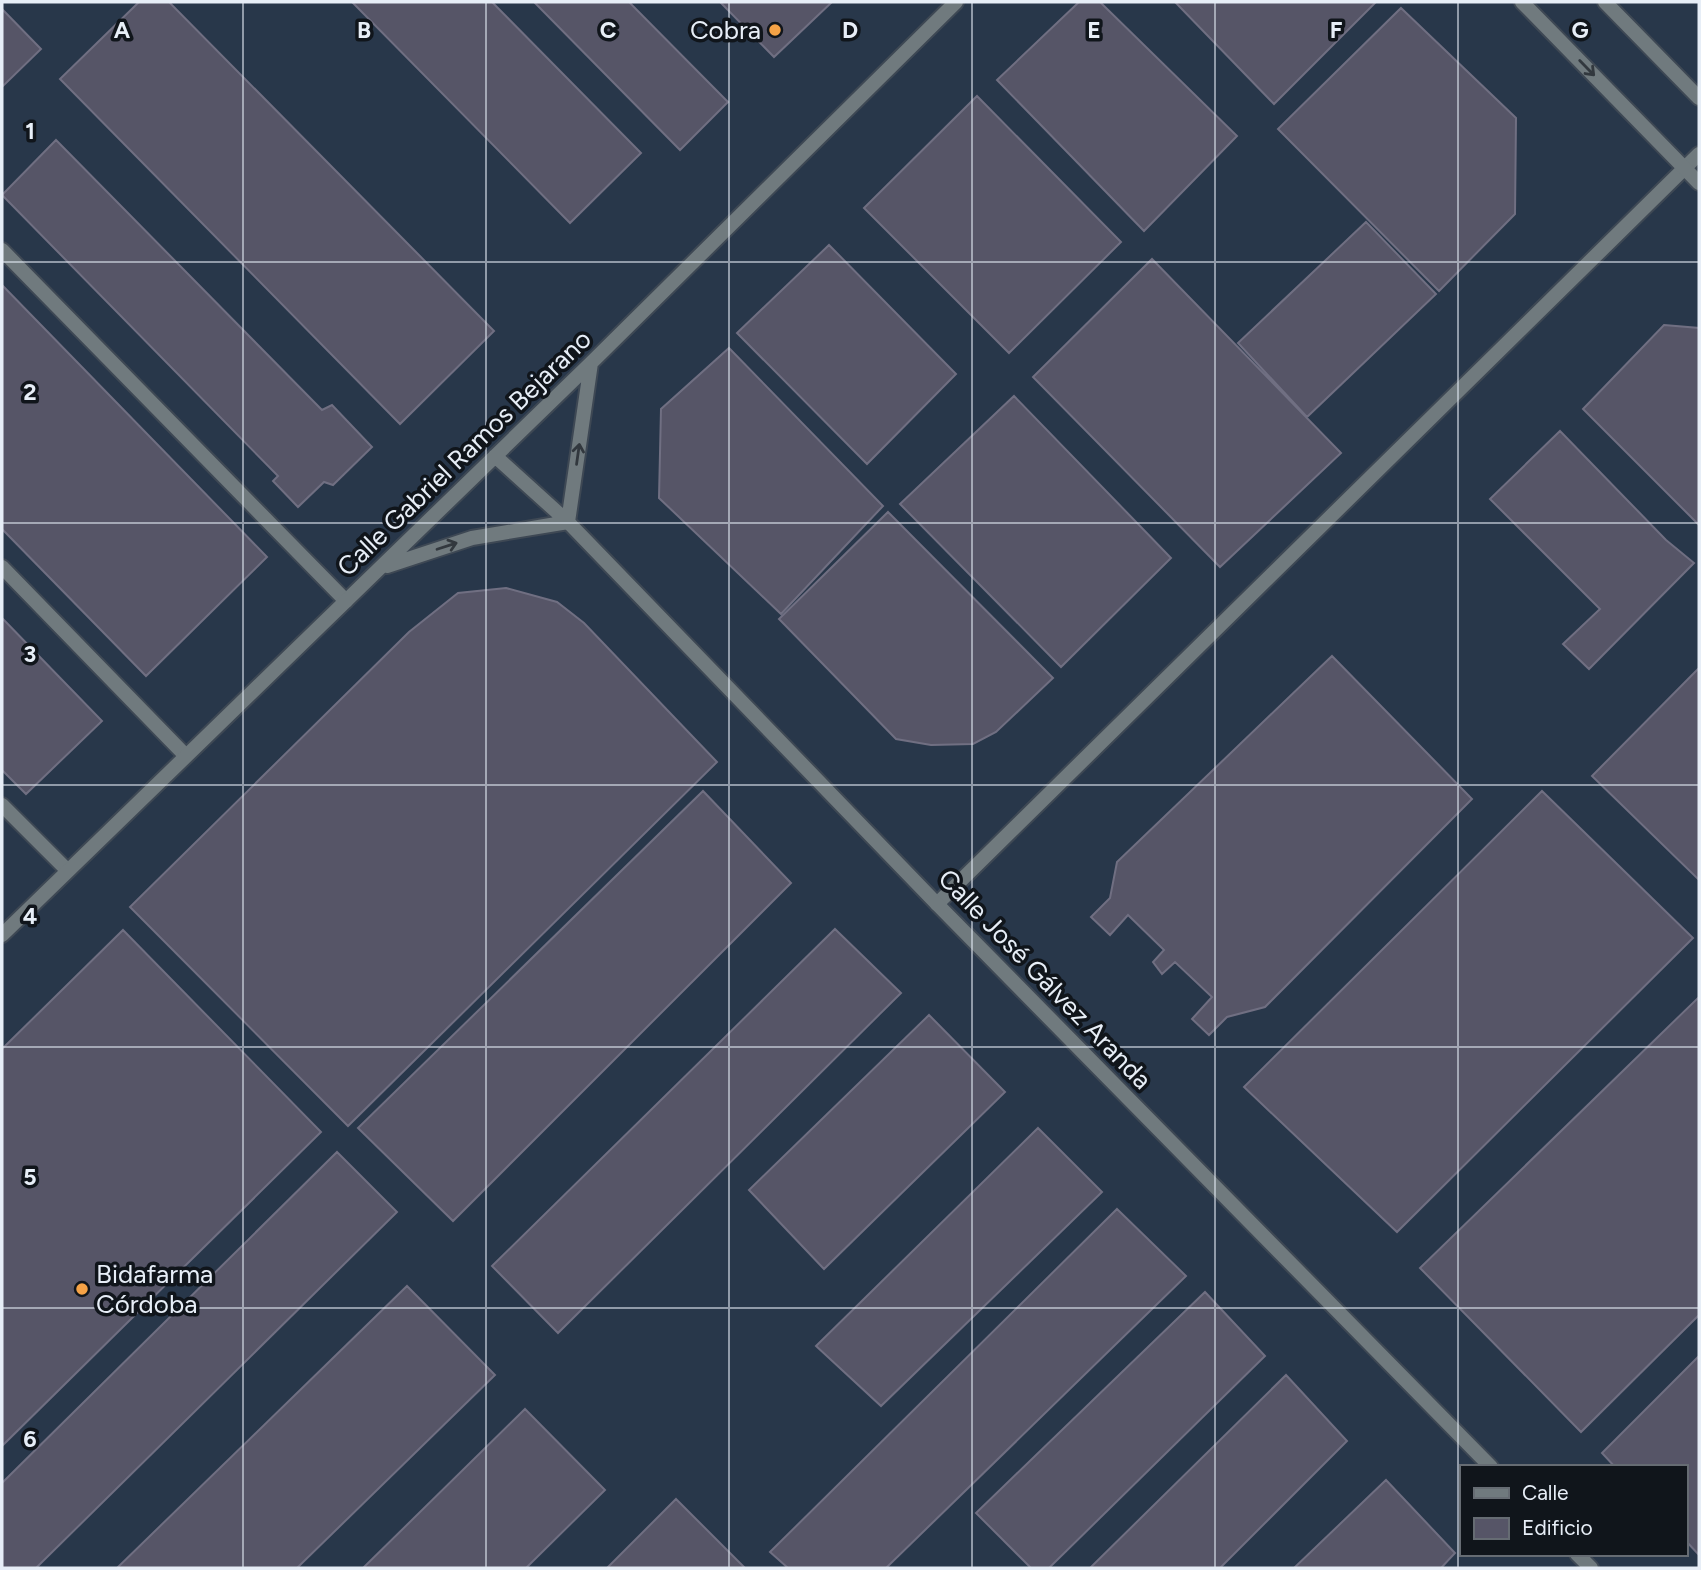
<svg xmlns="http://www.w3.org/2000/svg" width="1701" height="1570" font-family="Figtree,sans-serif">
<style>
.built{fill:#28374a;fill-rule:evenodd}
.building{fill:#565567;stroke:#706f82;stroke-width:2}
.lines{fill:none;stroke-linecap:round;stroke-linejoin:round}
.service-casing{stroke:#3e4854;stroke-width:18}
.minor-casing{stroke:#3e4854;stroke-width:18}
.tertiary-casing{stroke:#3e4854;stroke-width:18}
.service{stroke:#707a7e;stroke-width:14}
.minor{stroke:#707a7e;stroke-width:14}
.tertiary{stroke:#707a7e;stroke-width:14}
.oneway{stroke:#32383e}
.grid{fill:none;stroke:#e7eef7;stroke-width:2;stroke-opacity:0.55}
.poi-dot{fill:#f5a246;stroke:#10151b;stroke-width:2.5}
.labels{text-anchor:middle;stroke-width:7;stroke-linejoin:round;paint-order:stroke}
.poi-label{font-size:26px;fill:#e7eef7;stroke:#10151b;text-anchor:end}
.street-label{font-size:26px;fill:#e7eef7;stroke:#10151b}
.grid-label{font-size:23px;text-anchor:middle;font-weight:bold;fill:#e7eef7;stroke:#10151b;stroke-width:7;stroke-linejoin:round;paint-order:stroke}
</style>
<rect width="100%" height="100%" fill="#222d3a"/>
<!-- built -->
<path class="built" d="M2,2H1699V1568H2ZM1461,1467H1685V1554H1461Z"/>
<!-- building -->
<path class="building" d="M139,2H169L494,331L400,424L60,79Z
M352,2H492L641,153L570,223Z
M534,2H629L728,102L680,150Z
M720,2H832L774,57Z
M1079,2H1100L1237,136L1144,231L997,80Z
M1175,2H1376L1274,104Z
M1401,8L1516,118L1515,214L1439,291L1278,129Z
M2,9L41,49L2,87Z
M977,96L1121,242L1009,353L864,208Z
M56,140L322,410L332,405L372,447L333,485L324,482L298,507L273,481L278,476L2,195Z
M1366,222L1436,294L1307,417L1238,343Z
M829,245L956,374L867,464L737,333Z
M1152,259L1341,453L1220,567L1033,377Z
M2,285L267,557L146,676L2,529Z
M1664,325L1699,328V525L1583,409Z
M729,348L883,506L781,614L659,498L661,409Z
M1014,396L1171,558L1061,667L900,504Z
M1560,431L1666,540L1694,563L1589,669L1563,644L1600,609L1490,499Z
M888,512L1053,678L996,732L973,744L931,745L896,739L779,619Z
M506,588L557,602L584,623L717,762L348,1126L130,907L409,632L458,593Z
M2,618L102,721L26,794L2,770Z
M1332,656L1472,799L1265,1007L1227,1017L1209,1035L1192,1019L1212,997L1175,962L1162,974L1153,962L1164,950L1128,915L1110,935L1091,917L1110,898L1117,862Z
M1699,668V880L1592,776Z
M703,791L791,883L453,1221L358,1128Z
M1542,791L1693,938L1397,1232L1244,1087Z
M835,929L901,993L558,1333L492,1266Z
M123,930L321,1132L2,1446V1049Z
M1699,997V1315L1581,1432L1420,1268Z
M929,1015L1005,1092L824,1269L749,1190Z
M1038,1128L1102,1192L881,1406L816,1346Z
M337,1152L397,1212L36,1568H2V1483Z
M1117,1209L1186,1276L886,1568H788L770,1552Z
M407,1286L495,1375L297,1568H117Z
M1205,1292L1265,1356L1049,1568H1031L976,1513Z
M1699,1356V1555L1685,1540V1467H1615L1602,1453Z
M1286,1375L1347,1441L1220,1568H1090Z
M525,1409L605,1490L526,1568H363Z
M1386,1480L1455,1553L1441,1568H1294Z
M676,1499L745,1568H607Z"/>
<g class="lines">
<!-- service casing -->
<g class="service-casing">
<path id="service" d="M2,250L346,601
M2,567L185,755
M2,805L67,870"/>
</g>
<!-- minor casing -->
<g class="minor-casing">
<path id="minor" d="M937,904L1699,154"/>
</g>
<!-- tertiary casing -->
<g class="tertiary-casing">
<path id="tertiary" d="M1522,2L1699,183
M1605,2L1699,98
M495,456L568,522L937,904L1491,1467
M387,566L472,538L568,522L591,363
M2,935L591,363L956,2
M1577,1554L1591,1568"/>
</g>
<!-- service -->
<use href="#service" class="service"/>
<!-- minor -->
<use href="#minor" class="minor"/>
<!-- tertiary -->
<use href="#tertiary" class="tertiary"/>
</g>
<!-- one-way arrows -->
<defs><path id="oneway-shaft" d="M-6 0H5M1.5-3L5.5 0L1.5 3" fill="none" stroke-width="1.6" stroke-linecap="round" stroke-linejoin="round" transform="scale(1.75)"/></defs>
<g class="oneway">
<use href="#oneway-shaft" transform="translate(1587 68) rotate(46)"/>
<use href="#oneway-shaft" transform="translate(578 454) rotate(-82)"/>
<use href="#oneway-shaft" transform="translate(447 546) rotate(-18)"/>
</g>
<!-- grid -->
<path class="grid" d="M243,2V1568M486,2V1568M729,2V1568M972,2V1568M1215,2V1568M1458,2V1568M2,262H1699M2,523H1699M2,785H1699M2,1047H1699M2,1308H1699"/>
<!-- markers -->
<g class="poi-dot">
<circle cx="775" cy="30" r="7"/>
<circle cx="82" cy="1289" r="7"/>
</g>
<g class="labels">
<!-- poi labels -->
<g class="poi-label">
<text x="761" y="39">Cobra</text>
<text x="96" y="1283" text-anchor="start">Bidafarma<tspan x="96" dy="30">Córdoba</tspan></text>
</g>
<!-- street labels -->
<g class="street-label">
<text transform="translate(464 453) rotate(-44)" y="9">Calle Gabriel Ramos Bejarano</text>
<text transform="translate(1045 979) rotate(46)" y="9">Calle José Gálvez Aranda</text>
</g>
</g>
<g class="grid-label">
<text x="122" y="38">A</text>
<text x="364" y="38">B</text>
<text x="608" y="38">C</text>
<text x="850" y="38">D</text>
<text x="1094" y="38">E</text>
<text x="1336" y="38">F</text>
<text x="1580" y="38">G</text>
<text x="30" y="139">1</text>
<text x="30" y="400">2</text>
<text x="30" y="662">3</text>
<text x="30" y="924">4</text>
<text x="30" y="1185">5</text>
<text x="30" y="1447">6</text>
</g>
<!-- border -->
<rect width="1701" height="1570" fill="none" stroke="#e7eef7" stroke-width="7"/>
<!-- legend -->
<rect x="1460" y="1465" width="228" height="91" fill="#10151b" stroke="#666c73" stroke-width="2"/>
<rect x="1474" y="1488" width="35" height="10" fill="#707a7e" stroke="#666c73" stroke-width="2"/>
<text x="1522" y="1500" font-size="21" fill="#e7eef7">Calle</text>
<rect x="1474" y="1518" width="35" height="21" fill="#565567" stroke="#666c73" stroke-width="2"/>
<text x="1522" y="1535" font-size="21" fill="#e7eef7">Edificio</text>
</svg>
